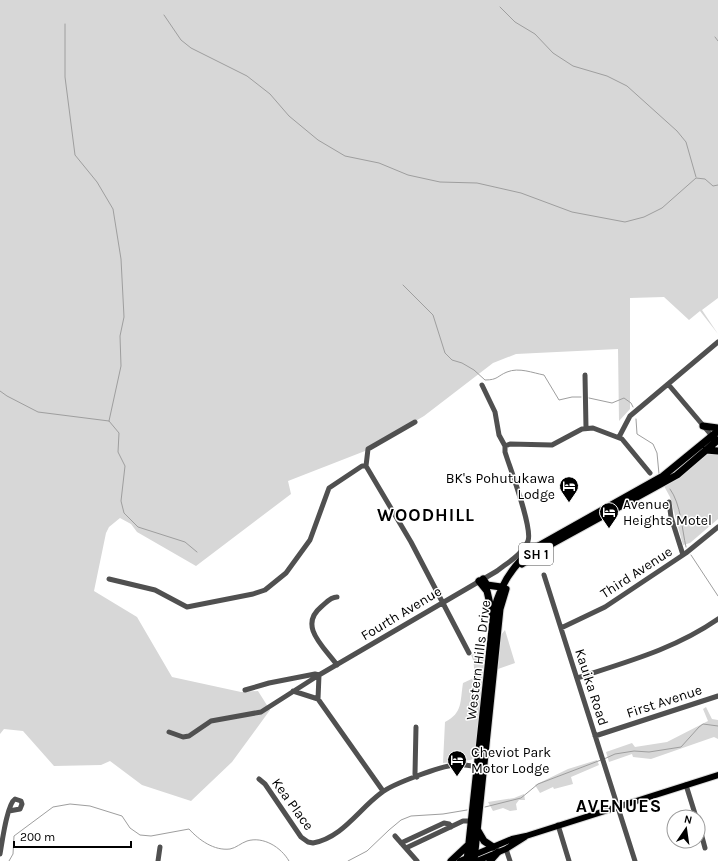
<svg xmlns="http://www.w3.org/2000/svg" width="718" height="861" font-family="Karla,sans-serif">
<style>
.green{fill:#d7d7d7}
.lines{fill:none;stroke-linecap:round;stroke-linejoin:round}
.stream{stroke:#9e9e9e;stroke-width:1}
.major-casing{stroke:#dbdbdb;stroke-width:8}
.highway-casing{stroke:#dbdbdb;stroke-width:9}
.minor{stroke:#505050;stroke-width:5}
.major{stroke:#000;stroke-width:6}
.highway{stroke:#000;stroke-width:7}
.labels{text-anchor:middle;stroke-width:3;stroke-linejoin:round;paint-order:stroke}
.shield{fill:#fff;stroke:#4c4c4c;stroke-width:1}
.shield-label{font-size:13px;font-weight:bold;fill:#000}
.poi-label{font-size:14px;fill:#000;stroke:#fff;text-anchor:start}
.street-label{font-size:14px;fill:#000;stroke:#fff}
.district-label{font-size:18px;font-weight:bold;letter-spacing:1px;fill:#000;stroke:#fff}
</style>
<rect width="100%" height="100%" fill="#fff"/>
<!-- green -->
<path class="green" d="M0,0H718V298L702,310L718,334L700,311L689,320L664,297L630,298V409L619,421L618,349L516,354L493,363L424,416L365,451L288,481L291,494L196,566L137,532L131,524L120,518L109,527L106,533L94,591L137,617L172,677L241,692L258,691L270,710L232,762L191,801L142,785L110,761L101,765L54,766L23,731L4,729L0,734Z
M708,453L718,454V519L690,543L683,545L670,497L664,486Z
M505,630L515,663L498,669L501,635Z
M485,650L475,756L471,760L443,763L445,722C463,713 460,701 463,683L476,677C473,669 475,662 471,655Z
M706,707L712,719L718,720V739L714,737L651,759L633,757L632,754L609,762L606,752L632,743L635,747L667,742L708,721L703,709Z
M597,760L599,765L571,777L573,784L554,789L553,787L540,793L535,785L568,769Z
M524,794L525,800H519L516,804L517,810L510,811L503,808L493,811L488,802L514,798Z"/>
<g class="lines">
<!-- stream -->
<path class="stream" d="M500,7L515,22L535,34L553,53L573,66L607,76L627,86L677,131L686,142L696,177
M164,15L181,40L191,48L247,76L270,94L289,116L318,140L345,156L379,163L408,175L440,182L477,183L521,193L572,212L625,222L644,217L662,208L696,178L705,179L713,186L718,185
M65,24V77L75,155L97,182L113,209L121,259L124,317L120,336L121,366L109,421
M715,37L718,41
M403,285L433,315L445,353L452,360L462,363L474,370L485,380C498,380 497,376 507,372C519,367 533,373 544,375L559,400L572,397H581
M0,391L7,396L38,412L109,421L119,433L118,452L125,466L121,501L124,513L138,527L185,542L197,552
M589,398L612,403L624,398L631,403L633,407
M636,419L637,434L653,444L657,453L659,474
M670,489C681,504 682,530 686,547
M691,555L718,596
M604,759L615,754L634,751L649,752L681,747L699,727L703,724L718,726
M485,807L521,798L538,784L601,760
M9,861L13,854L14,836L53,807L70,804L90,806L122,816L130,828L140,835L151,836L189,829C199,840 214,851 230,849C236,848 241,843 247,841C263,836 281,847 289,861
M348,861L367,851L389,830L401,820L411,816L443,814L467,810"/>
<!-- major casing -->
<g class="major-casing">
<path id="major" d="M460,861L512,839L526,836L718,775
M477,861L506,849L525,837"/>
</g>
<!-- highway casing -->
<g class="highway-casing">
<path id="highway" d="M703,426L718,428
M706,450L718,451
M522,564L546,547L677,475L718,440
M483,579L487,585L501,587
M479,581L487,591L492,613
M477,829L484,841L493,847
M451,861L467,846
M467,861L494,611C500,585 512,566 533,549L663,476L718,431
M474,861L500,609L506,589
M490,861L498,852"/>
</g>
<!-- minor -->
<path class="minor" d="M585,375L586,428
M668,384L712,436
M415,422L368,449L366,466L411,542L469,653
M619,437L630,416L718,342
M505,446L510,444L552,445L582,429L593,428L622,439L650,473
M669,502L671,517L683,555
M544,575L635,861
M109,579L155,590L187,607L253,594L265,590L286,573L310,540L329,488L362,466H366
M561,628L605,607L686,553L718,527
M337,665C324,647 298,626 321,607C326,603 330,597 337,597
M577,678C626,662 675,649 718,619
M245,690L269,683L315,674L319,675L318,699
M293,691L318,699L383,791
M416,727L415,774L417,777
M169,732L183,737L189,736L211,721L261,712L319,675L497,571C507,563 523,554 528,541C533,528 510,468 505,452V446L499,435L495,412L482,385
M595,736L718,696
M259,779L265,784L301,837L308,842L313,843C343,837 358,810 381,793C392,784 441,766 455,765C463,764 471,766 479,767
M686,785L696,817
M698,822L705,848
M558,825L569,861
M395,836L417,861
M401,843L444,823L449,824L451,827
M406,848L463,821H470
M506,849L510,861
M0,854C2,843 7,804 15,799L21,801L22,804L20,809L9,811
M158,861L160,847"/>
<!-- major -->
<use href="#major" class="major"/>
<!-- highway -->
<use href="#highway" class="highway"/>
</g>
<!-- icons -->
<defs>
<g id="hotel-pin" transform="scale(1)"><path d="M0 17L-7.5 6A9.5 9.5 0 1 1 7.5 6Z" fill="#000" stroke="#fff"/><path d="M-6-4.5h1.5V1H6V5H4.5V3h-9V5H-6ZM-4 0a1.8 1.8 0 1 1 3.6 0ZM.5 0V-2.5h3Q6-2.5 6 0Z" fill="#fff"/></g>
</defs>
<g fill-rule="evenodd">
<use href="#hotel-pin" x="569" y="486"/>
<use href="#hotel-pin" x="609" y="512"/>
<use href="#hotel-pin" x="457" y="760"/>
</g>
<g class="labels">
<!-- shield labels -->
<rect class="shield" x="519" y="543" width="34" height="22" rx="3"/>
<g class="shield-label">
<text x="536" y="559">SH 1</text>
</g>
<!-- poi labels -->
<g class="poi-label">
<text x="555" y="483" text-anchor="end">BK's Pohutukawa<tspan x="555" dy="16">Lodge</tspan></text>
<text x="623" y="509">Avenue<tspan x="623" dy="16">Heights Motel</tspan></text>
<text x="471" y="757">Cheviot Park<tspan x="471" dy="16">Motor Lodge</tspan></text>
</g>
<!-- street labels -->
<g class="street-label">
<text transform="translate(636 572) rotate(-33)" y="5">Third Avenue</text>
<text transform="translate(401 613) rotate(-31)" y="5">Fourth Avenue</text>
<text transform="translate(478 660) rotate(-83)" y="5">Western Hills Drive</text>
<text transform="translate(592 687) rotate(72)" y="5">Kauika Road</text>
<text transform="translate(664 701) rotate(-18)" y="5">First Avenue</text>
<text transform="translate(293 804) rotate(54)" y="5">Kea Place</text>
</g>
<!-- district labels -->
<g class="district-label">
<text x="426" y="521">WOODHILL</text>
<text x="619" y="812">AVENUES</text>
</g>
</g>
<!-- north arrow -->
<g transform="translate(686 829) rotate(13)"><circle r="19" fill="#ffffff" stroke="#999999"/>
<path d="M0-3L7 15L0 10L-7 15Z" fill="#000000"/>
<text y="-6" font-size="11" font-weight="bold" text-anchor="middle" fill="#000000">N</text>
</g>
<!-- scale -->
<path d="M14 841v6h117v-6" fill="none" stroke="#000000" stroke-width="2"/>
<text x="20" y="841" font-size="12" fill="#000000" stroke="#ffffff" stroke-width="3" paint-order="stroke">200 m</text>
</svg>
